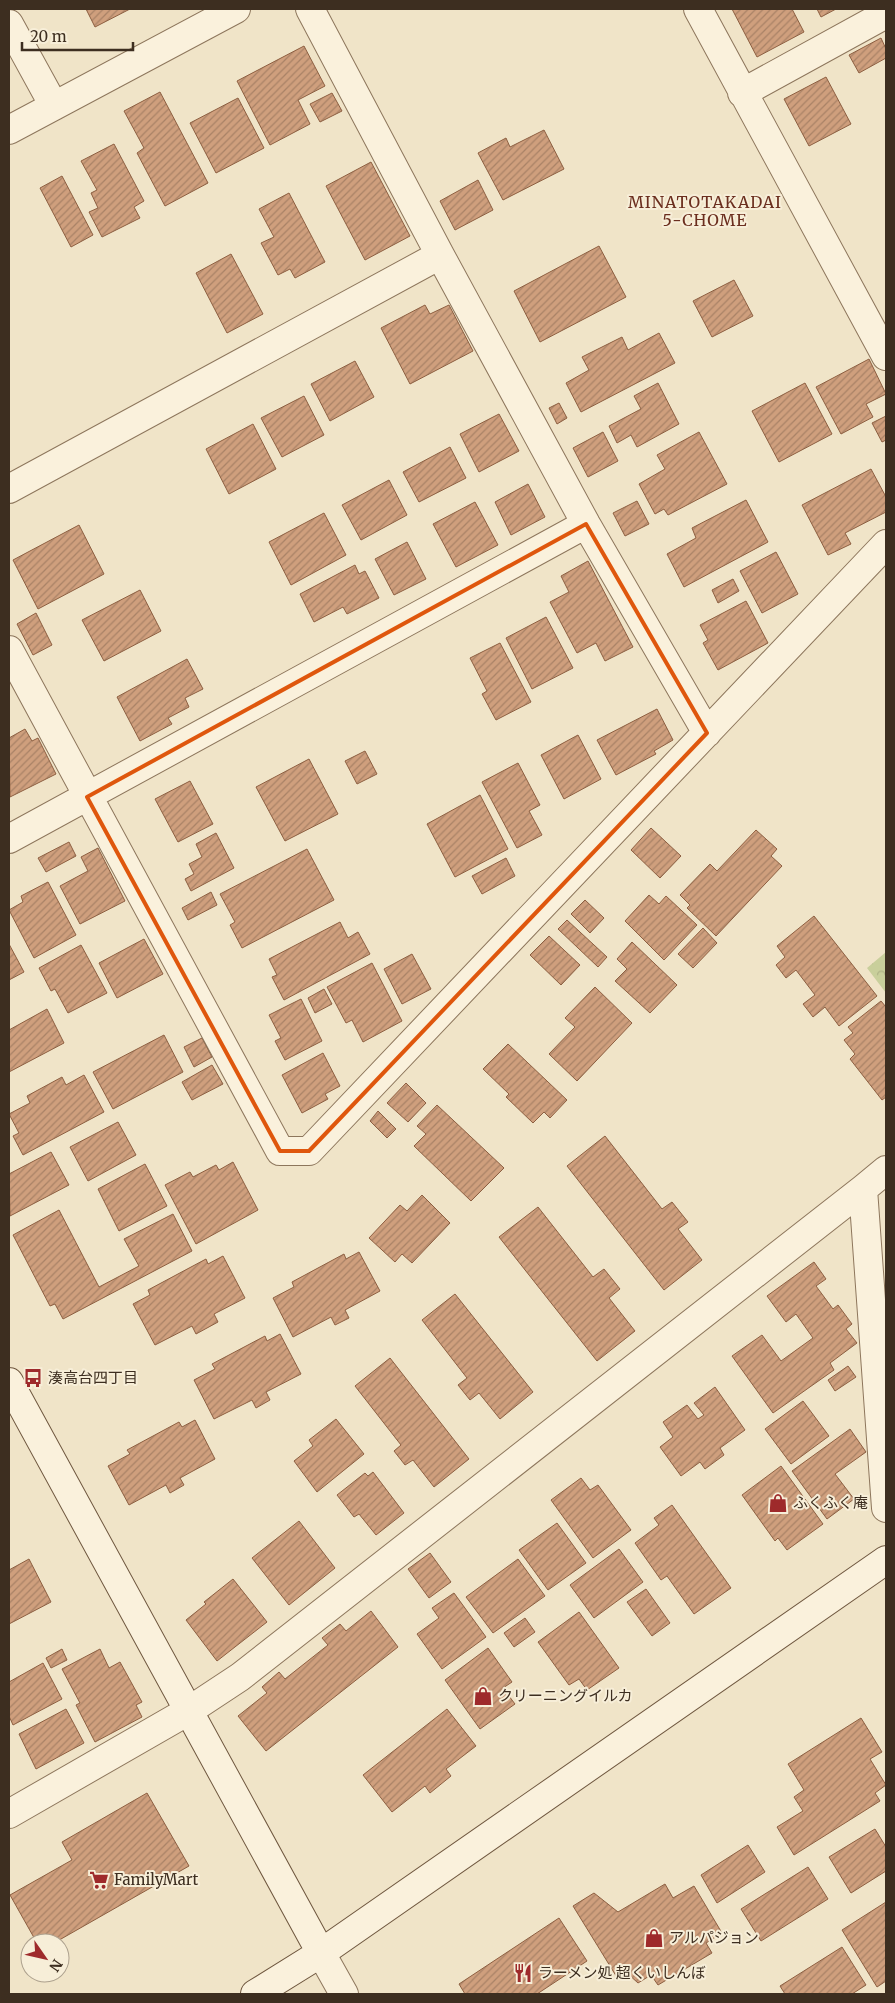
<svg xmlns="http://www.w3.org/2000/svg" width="895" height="2003" font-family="Merriweather,'Noto Sans JP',serif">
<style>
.park{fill:url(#park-crowns)}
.building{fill:url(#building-hatch);stroke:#8d5f41}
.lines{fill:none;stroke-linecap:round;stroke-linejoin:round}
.street-casing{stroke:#8d765c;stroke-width:30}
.secondary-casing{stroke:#6f573f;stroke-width:30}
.street{stroke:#faf1dc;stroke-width:28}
.secondary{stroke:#faf1dc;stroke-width:28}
.marked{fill:none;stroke:#df570d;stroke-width:4;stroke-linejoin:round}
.labels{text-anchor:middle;stroke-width:4;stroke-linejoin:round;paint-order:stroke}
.poi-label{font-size:15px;fill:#3d2e20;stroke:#f7eed8;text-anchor:start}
.neighbourhood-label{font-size:16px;letter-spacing:1px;fill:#6b2e1e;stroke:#f7eed8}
</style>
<defs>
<pattern id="park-crowns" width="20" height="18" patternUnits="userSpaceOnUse" patternTransform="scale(1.25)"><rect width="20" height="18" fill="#c9cf9b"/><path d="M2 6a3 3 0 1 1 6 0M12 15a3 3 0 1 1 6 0" fill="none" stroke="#aeb285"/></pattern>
<pattern id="building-hatch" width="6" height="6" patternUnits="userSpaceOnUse" patternTransform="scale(1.25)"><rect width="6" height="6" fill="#cf9f7d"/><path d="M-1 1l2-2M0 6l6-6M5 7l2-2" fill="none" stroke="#a98266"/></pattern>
</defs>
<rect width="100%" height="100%" fill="#f0e4c8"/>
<!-- park -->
<path class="park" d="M886,952V993L867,968Z"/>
<!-- building -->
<path class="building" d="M86,9H130L95,27Z
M732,9H792L804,32L757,57Z
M817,9H836L821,17Z
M881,38L886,49V58L859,73L849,55Z
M304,46L325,86L298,100L310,124L270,145L237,81Z
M826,77L851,124L809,146L784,99Z
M160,92L208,183L165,206L137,153L144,148L124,111Z
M332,93L342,111L320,122L310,104Z
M238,98L264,148L216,173L190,123Z
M544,130L564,169L503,200L478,153L506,138L510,147Z
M114,144L144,201L134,207L140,218L102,237L89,212L98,208L91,193L97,190L81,161Z
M371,162L410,236L365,260L326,186Z
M62,176L93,235L71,247L40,188Z
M478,180L493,210L455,230L440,201Z
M289,193L325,262L295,278L290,269L278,275L261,243L274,237L259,209Z
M599,246L626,297L540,342L514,291Z
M231,254L263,314L227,333L196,273Z
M734,280L753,316L712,337L693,301Z
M425,305L430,314L449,305L473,351L410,384L381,328Z
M659,333L675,363L581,412L566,383L589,370L582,357L622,337L628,350Z
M869,359L886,394L866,404L873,417L841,434L816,387Z
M355,361L374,397L330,421L311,384Z
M658,383L679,424L637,447L631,435L617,443L609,426L641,409L634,396Z
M805,383L832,434L779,462L752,411Z
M304,396L324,435L282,457L261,418Z
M559,403L567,418L557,424L549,408Z
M499,414L519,451L479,472L460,434Z
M886,416V440L882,442L872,423Z
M253,424L276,469L229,494L206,449Z
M603,432L618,461L588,477L573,448Z
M699,432L727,484L668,515L664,509L655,514L639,484L665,469L657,455Z
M450,447L466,478L419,502L403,472Z
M871,469L886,497V512L845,533L851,544L828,555L802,505Z
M389,480L407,515L361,540L342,505Z
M528,484L545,517L511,535L495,502Z
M746,500L768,542L684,587L667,554L696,538L692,528Z
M637,501L649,524L625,536L613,513Z
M475,502L498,545L456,567L433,524Z
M324,513L346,555L291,585L269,542Z
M79,525L104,574L38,609L13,560Z
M407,542L426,579L394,595L375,559Z
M776,552L798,594L762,613L740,571Z
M588,561L633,647L605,661L596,643L577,653L550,602L569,592L561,576Z
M355,565L359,574L365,571L379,598L347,614L343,607L314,622L300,594Z
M733,579L739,591L718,603L712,590Z
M140,590L161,631L104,661L82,620Z
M746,601L768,643L718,670L703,643L708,640L700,625Z
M36,613L52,645L33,655L17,624Z
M546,617L573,668L532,689L506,638Z
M500,643L531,702L496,720L482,694L487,691L470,658Z
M187,659L203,689L185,698L189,707L168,718L172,724L140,741L117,697Z
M657,709L673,740L654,751L656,754L616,775L597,740Z
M25,729L32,741L38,738L56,774L10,797L9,738Z
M578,735L601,779L564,799L541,755Z
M365,751L377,774L357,784L345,761Z
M309,759L338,814L285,841L256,787Z
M518,763L540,805L529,811L542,835L517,848L482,782Z
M190,781L213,824L178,842L155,799Z
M480,795L508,849L455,877L427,824Z
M651,828L681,856L660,878L631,850Z
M756,830L777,849L771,856L782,866L716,936L687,908L690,905L680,895L710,864L717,871Z
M216,833L234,868L191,891L185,879L194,874L189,864L202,857L196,844Z
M69,842L76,856L46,872L38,858Z
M98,848L125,901L80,924L60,886L88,871L81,857Z
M307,849L334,900L242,948L230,925L235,922L220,894Z
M506,858L515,876L482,894L472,876Z
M48,882L76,935L34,958L9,910L23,902L21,896Z
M211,892L217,905L188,920L182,908Z
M649,895L659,904L666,896L697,925L664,960L625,921Z
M585,900L604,918L590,933L571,914Z
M814,916L877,996L839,1026L825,1007L813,1017L803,1004L815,995L796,970L786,978L776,965L785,957L777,946Z
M567,920L607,957L598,967L558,929Z
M340,922L348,938L358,932L370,954L284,1000L272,977L277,975L269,959Z
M703,928L717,943L693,968L678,954Z
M549,936L580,965L561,985L530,955Z
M144,939L163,974L117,998L99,963Z
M632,942L677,985L650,1013L615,981L627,969L617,959Z
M9,944L24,972L9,980Z
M81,945L107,993L68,1013L55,989L51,991L39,968Z
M412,954L431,989L402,1004L384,969Z
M372,963L402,1021L363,1042L352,1020L346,1023L327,987Z
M595,987L632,1023L577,1081L549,1054L575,1027L565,1018Z
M324,989L332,1004L315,1013L308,998Z
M301,999L322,1041L285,1060L275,1041L281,1038L269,1015Z
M881,1001L886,1007V1097L882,1100L850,1059L855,1054L844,1040L853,1033L848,1027Z
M47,1009L64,1043L9,1072V1030Z
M164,1035L183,1072L113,1109L93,1072Z
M202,1038L212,1057L194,1067L184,1047Z
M508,1044L567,1100L550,1118L544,1112L533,1123L506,1097L509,1094L483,1069Z
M323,1053L340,1086L325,1094L328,1099L302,1113L282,1075Z
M212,1065L223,1084L192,1100L182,1082Z
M84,1075L104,1112L23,1155L13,1136L19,1133L9,1114L30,1103L27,1096L62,1077L66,1085Z
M406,1083L426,1103L408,1122L387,1103Z
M437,1105L504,1168L471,1201L414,1146L426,1134L417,1126Z
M378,1111L396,1129L387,1138L370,1121Z
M118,1122L136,1155L88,1181L70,1147Z
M605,1136L662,1209L672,1202L688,1222L678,1229L702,1260L664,1290L567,1166Z
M51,1152L69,1185L10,1216L9,1174Z
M233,1162L258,1210L196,1244L165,1185L190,1172L193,1177L216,1165L219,1170Z
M145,1164L167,1206L119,1231L98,1189Z
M422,1195L450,1223L412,1263L402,1254L395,1262L369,1238L400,1205L407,1211Z
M538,1207L593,1277L604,1269L620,1289L609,1298L635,1331L597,1361L499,1237Z
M59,1210L99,1287L139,1266L124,1239L173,1214L192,1251L63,1319L55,1304L50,1306L13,1235Z
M359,1252L380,1291L345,1310L349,1318L335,1325L331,1317L293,1337L273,1298L294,1287L292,1282L344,1254L346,1259Z
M223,1256L245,1298L214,1314L218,1322L196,1334L192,1326L155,1345L133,1304L150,1295L148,1290L206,1259L208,1264Z
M814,1262L826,1279L816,1286L833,1309L838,1305L852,1324L846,1329L857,1343L830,1363L834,1370L773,1413L732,1356L762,1335L781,1361L813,1338L796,1314L786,1322L767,1296Z
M455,1294L533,1392L500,1419L479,1393L470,1400L458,1385L467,1378L422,1320Z
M280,1334L301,1374L266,1392L270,1400L256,1408L252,1400L214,1419L194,1380L215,1369L212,1364L265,1336L267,1341Z
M390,1358L469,1459L434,1487L413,1460L405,1465L394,1451L401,1445L355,1386Z
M848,1366L856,1377L835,1391L828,1380Z
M715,1387L745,1430L720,1448L724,1455L705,1469L700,1462L681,1476L660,1447L673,1437L663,1422L687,1405L698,1419L704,1415L694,1403Z
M803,1401L829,1436L791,1464L765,1429Z
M336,1419L364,1454L317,1492L294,1461L313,1446L309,1440Z
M195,1420L215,1459L180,1478L184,1485L170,1493L166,1485L129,1505L108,1466L130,1454L127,1450L179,1422L182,1427Z
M850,1429L866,1452L835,1474L854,1499L827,1519L792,1471Z
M781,1466L823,1524L787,1550L778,1538L775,1541L742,1495Z
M373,1472L404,1513L376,1535L359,1514L354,1517L337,1495L365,1473L368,1476Z
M581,1478L590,1490L598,1485L631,1530L593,1558L551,1500Z
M672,1505L731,1588L694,1614L667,1576L661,1580L635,1543L659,1525L654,1518Z
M299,1521L335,1568L289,1605L252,1558Z
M557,1523L586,1563L548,1590L519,1550Z
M619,1549L643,1582L594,1618L570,1585Z
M430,1553L451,1582L429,1598L408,1569Z
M29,1559L51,1602L9,1624V1570Z
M518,1559L545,1596L493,1633L466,1597Z
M233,1579L267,1622L217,1661L186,1620L206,1604L204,1602Z
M646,1589L670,1623L652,1636L627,1602Z
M454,1593L486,1637L442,1669L417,1634L439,1618L432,1608Z
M371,1611L398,1647L266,1751L238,1716L267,1693L262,1687L279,1672L285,1679L328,1645L322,1638L340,1624L346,1631Z
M579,1612L619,1668L587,1690L579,1679L569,1685L538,1642Z
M525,1618L535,1632L514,1647L504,1633Z
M488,1648L512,1682L503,1688L515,1704L480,1729L445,1680Z
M62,1649L67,1660L51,1668L46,1658Z
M100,1649L109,1668L120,1662L142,1702L136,1705L142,1717L95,1742L76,1705L80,1703L62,1669Z
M43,1663L62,1699L13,1725L9,1716V1682Z
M66,1709L84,1743L36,1769L19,1734Z
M447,1709L476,1746L446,1769L451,1776L430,1793L425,1786L392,1812L363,1775Z
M861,1718L882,1752L870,1759L886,1785L875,1793L880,1801L794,1855L777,1827L803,1811L794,1797L804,1790L788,1764Z
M147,1793L189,1866L54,1943H37L10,1895L72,1860L62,1842Z
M875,1829L886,1847V1871L851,1893L829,1857Z
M748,1845L765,1872L717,1903L701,1875Z
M808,1867L828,1899L761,1941L741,1909Z
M665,1884L673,1898L694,1886L722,1933L706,1943L712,1953L658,1985L651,1975L638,1983L627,1973L618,1979L573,1906L594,1893L618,1912Z
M886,1902V1981L877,1987L842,1930Z
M559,1918L587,1961L537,1994H465L459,1984Z
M842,1947L866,1985L852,1994H785L780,1986Z"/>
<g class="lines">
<!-- street casing -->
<g class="street-casing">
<path id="street" d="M310,9L440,255L586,524L707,733
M698,9L886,356
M9,24L54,106
M742,93L886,14
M9,130L236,9
M9,489L440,255
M9,650L280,1151H309L886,544
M9,839L586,524
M863,1189L886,1170
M9,1814L190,1710L240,1677L863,1189L886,1508
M321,1953L344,1994"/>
</g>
<!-- secondary casing -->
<g class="secondary-casing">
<path id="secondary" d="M9,1382L321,1953
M255,1994L321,1953L886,1560"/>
</g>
<!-- street -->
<use href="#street" class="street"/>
<!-- secondary -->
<use href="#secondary" class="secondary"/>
</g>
<!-- marked area -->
<path class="marked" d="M586,524L707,733L309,1151H280L87,797Z"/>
<!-- icons -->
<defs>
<g id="bus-bare" transform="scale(1.5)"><path d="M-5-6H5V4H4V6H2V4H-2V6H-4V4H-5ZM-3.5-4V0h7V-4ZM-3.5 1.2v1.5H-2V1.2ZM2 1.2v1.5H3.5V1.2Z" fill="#9e2a2b" stroke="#f7eed8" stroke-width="2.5" paint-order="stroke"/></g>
<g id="shop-bare" transform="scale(1.5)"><path d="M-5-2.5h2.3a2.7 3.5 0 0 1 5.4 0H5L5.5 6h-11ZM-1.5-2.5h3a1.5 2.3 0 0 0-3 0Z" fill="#9e2a2b" stroke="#f7eed8" stroke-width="2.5" paint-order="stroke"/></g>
<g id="supermarket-bare" transform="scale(1.5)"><path d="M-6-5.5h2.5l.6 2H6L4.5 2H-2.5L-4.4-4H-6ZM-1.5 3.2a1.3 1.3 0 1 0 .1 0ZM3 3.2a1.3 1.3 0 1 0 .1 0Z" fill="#9e2a2b" stroke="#f7eed8" stroke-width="2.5" paint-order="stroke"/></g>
<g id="restaurant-bare" transform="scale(1.5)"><path d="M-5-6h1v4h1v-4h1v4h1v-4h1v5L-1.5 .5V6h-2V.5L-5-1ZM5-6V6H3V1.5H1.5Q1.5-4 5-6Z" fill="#9e2a2b" stroke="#f7eed8" stroke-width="2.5" paint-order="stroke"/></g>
</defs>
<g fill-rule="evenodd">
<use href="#bus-bare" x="33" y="1378"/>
<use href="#shop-bare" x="778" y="1503"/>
<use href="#shop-bare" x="483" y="1696"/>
<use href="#supermarket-bare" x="99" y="1880"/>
<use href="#shop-bare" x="654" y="1938"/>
<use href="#restaurant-bare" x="523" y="1973"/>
</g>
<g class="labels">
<!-- poi labels -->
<g class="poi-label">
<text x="48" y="1383">湊高台四丁目</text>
<text x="793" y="1508">ふくふく庵</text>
<text x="498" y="1701">クリーニングイルカ</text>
<text x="114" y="1885">FamilyMart</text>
<text x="669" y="1943">アルパジョン</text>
<text x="538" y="1978">ラーメン処 超くいしんぼ</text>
</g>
<!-- neighbourhood labels -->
<g class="neighbourhood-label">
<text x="705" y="208">MINATOTAKADAI<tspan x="705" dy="18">5-CHOME</tspan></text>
</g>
</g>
<!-- border -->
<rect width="895" height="2003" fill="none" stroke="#3d2e20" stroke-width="20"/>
<!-- north arrow -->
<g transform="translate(45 1958) rotate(124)"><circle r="24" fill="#f7eed8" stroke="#ada18e"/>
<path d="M0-4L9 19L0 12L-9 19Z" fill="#9e2a2b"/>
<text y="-8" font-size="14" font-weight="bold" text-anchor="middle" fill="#3d2e20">N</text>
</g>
<!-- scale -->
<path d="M22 42v8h111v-8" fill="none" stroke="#3d2e20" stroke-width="2.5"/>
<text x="30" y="42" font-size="15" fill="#3d2e20" stroke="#f7eed8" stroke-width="4" paint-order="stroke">20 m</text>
</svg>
